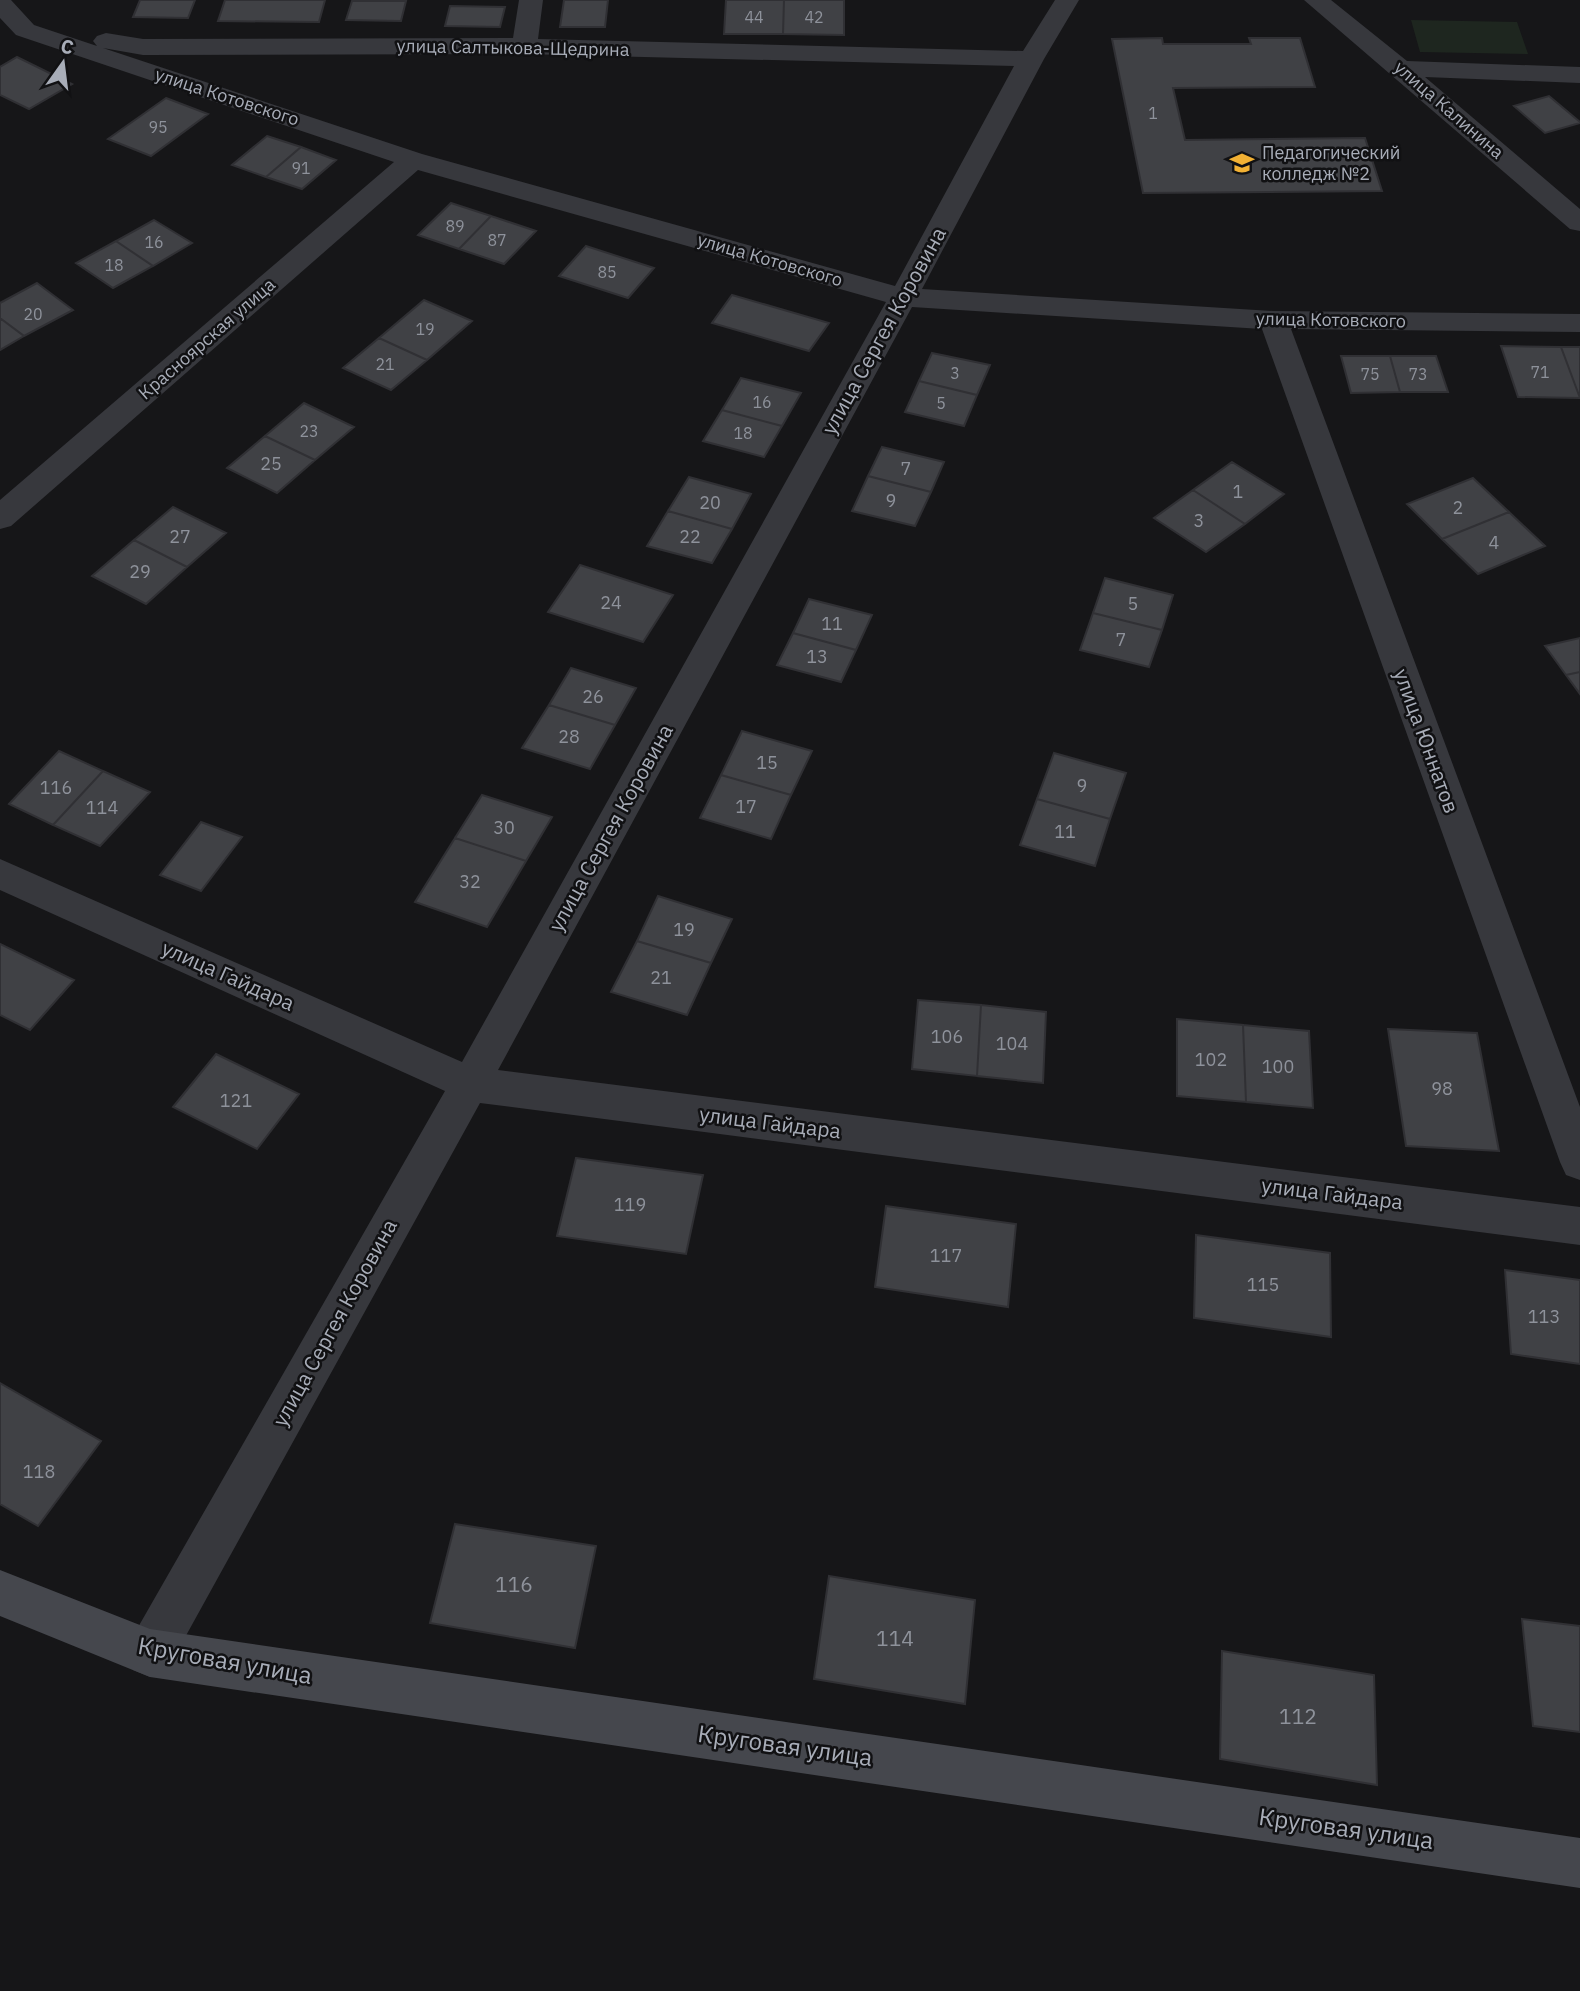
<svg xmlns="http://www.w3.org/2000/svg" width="1580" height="1991" font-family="'IBM Plex Sans',sans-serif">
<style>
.green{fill:#1e261f}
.building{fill:#404145;stroke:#303034;stroke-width:2}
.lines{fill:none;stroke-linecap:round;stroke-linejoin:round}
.street{fill:#37383d;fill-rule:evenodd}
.secondary{fill:#45474d;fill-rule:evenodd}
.labels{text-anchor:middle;stroke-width:5;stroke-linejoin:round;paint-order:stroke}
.far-number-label{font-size:16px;fill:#8e929b}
.far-street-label{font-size:18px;fill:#a8adb8;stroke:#111113}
.far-poi-label{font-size:18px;fill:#a8adb8;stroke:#111113;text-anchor:start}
.number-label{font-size:18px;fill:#8e929b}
.street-label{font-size:21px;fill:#a8adb8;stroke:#111113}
.near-number-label{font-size:21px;fill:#8e929b}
.near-street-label{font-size:24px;fill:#a8adb8;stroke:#111113}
</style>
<rect width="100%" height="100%" fill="#161618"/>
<!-- green -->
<path class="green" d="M1411,20L1517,22L1528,54L1420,52Z"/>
<!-- building -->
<path class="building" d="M140,0H195L188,18L133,17Z
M225,0H325L319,22L218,21Z
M564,0H608L605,27H560Z
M726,0H784L783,34H724Z
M784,0H844V35L783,34Z
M352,1H406L401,21L346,20Z
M450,6L505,7L500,27L445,26Z
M1162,38L1163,44H1251L1249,38H1300L1315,87L1173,88L1185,140L1365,138L1382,191L1143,193L1112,39Z
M17,57L72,84L29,109L0,95V67Z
M1549,96L1580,122V123L1545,133L1514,106Z
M166,98L208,114L151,156L108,139Z
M267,136L301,147L266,177L232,165Z
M301,147L336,160L302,189L266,177Z
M451,203L491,216L459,249L418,235Z
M491,216L536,231L504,264L459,249Z
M154,220L192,243L153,266L116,241Z
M116,241L153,266L113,288L76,263Z
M586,246L654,268L628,298L559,276Z
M37,283L73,310L24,336L0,318V303Z
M732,295L829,323L809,351L712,323Z
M424,300L472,321L427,360L379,338Z
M0,318L24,336L0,350Z
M379,338L427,360L391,390L343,368Z
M1501,346L1561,347L1580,398L1518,397Z
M1561,347H1580V398Z
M932,353L990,365L977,395L919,381Z
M1341,356H1390L1400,392L1351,393Z
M1390,356H1436L1448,392H1400Z
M741,378L801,393L782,426L722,410Z
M919,381L977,395L964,426L905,412Z
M304,403L354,427L315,460L265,436Z
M722,410L782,426L764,457L703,441Z
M265,436L315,460L277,493L227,468Z
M882,447L944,462L931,492L868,476Z
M1232,462L1284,494L1245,524L1193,490Z
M868,476L931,492L915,526L852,511Z
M689,477L751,494L732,529L668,511Z
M1473,478L1509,512L1442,539L1407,504Z
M1193,490L1245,524L1206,552L1154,518Z
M173,507L226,533L187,567L134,540Z
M668,511L732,529L712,563L647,546Z
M1509,512L1545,546L1478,574L1442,539Z
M134,540L187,567L146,604L92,576Z
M580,565L673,595L643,642L548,612Z
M1105,578L1173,595L1162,630L1093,613Z
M809,599L872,615L856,650L793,633Z
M1093,613L1162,630L1149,667L1080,650Z
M793,633L856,650L841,682L777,665Z
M1580,638V672L1566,675L1545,646Z
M571,668L636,688L615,725L549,705Z
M1580,672V694L1566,675Z
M549,705L615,725L590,769L522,748Z
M742,731L812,751L791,795L721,775Z
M59,751L103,771L53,825L9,804Z
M1054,753L1126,773L1110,819L1037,799Z
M103,771L150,792L100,846L53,825Z
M721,775L791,795L771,839L700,818Z
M482,795L552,817L526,861L455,838Z
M1037,799L1110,819L1095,866L1020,845Z
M201,822L242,837L201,891L160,875Z
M455,838L526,861L487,927L415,902Z
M658,896L732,919L711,963L637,941Z
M637,941L711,963L687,1015L611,992Z
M0,944L74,980L30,1030L0,1015Z
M918,1000L981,1005L977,1076L912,1069Z
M981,1005L1046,1012L1043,1083L977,1076Z
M1177,1019L1243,1025L1246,1102L1177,1096Z
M1243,1025L1309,1031L1313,1108L1246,1102Z
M1388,1029L1477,1033L1499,1151L1406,1146Z
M216,1054L299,1094L257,1149L173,1107Z
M576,1158L703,1175L686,1254L557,1236Z
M886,1206L1016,1224L1008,1307L875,1287Z
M1196,1235L1330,1253L1331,1337L1194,1318Z
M1505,1270L1580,1280V1364L1511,1354Z
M0,1383L101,1441L38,1526L0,1504Z
M455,1524L596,1546L575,1648L430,1623Z
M829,1576L975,1600L965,1704L814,1679Z
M1522,1619L1580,1626V1732L1533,1726Z
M1222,1651L1374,1675L1377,1785L1220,1759Z"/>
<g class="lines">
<!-- street -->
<path class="street" d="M0,0H11L34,25L97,46L93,41L97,36L106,33L143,39L513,38L519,0H543L538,39L1023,51L1055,0H1079L1044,59L922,289L1273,311L1580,314V332L1291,329L1580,1107V1180L1566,1175L1560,1162L1262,329L912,307L498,1070L1580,1207V1245L480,1103L167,1670L150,1677L133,1670L126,1653L133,1636L445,1091L0,890V859L462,1062L886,302L418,170L11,526L0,529V500L394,162L16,35L0,18ZM103,48L143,55L524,54L1014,66L895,286L422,154Z
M1304,0H1331L1407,61L1580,67V83L1425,77L1580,209V231L1570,229Z"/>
<!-- secondary -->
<path class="secondary" d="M0,1570L150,1629L1580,1838V1888L150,1677L0,1616Z"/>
</g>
<!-- icons -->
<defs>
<g id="university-bare" transform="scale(1.89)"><path d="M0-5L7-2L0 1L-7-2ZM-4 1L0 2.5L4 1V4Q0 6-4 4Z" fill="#f2b134" stroke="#111113" stroke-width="2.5" paint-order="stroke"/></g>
</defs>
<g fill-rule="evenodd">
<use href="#university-bare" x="1242" y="163"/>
</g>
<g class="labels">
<!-- far-number labels -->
<g class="far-number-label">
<text x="754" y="23">44</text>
<text x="814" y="23">42</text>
<text x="1153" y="119">1</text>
<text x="158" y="133">95</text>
<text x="301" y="174">91</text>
<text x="455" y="232">89</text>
<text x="497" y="246">87</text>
<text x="154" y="248">16</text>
<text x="114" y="271">18</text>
<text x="607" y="278">85</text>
<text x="33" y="320">20</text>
<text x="425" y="335">19</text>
<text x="385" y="370">21</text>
<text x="1540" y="378">71</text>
<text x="955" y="379">3</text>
<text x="1370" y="380">75</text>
<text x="1418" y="380">73</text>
<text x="762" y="408">16</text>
<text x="941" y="409">5</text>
<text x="309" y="437">23</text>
<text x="743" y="439">18</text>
</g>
<!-- far-street labels -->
<g class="far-street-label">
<text transform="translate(513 48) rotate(1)" y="6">улица Салтыкова-Щедрина</text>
<text transform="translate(227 97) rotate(18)" y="6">улица Котовского</text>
<text transform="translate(1449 110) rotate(41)" y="6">улица Калинина</text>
<text transform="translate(770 260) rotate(16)" y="6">улица Котовского</text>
<text transform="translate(1331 320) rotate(1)" y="6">улица Котовского</text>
<text transform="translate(207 339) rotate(-41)" y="6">Красноярская улица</text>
</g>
<!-- far-poi labels -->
<g class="far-poi-label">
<text x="1262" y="159">Педагогический<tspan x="1262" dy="21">колледж №2</tspan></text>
</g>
<!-- number labels -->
<g class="number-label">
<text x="271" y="470">25</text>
<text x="906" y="475">7</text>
<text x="1238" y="498">1</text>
<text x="891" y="507">9</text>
<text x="710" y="509">20</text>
<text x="1458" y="514">2</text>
<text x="1199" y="527">3</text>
<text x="180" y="543">27</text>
<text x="690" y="543">22</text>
<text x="1494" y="549">4</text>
<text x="140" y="578">29</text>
<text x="611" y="609">24</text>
<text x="1133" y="610">5</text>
<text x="832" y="630">11</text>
<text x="1121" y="646">7</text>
<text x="817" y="663">13</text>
<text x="593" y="703">26</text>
<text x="569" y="743">28</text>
<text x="767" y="769">15</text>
<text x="1082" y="792">9</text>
<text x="56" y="794">116</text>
<text x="746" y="813">17</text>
<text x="102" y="814">114</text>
<text x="504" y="834">30</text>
<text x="1065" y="838">11</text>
<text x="470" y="888">32</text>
<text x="684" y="936">19</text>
<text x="661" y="984">21</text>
<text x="947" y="1043">106</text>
<text x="1012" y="1050">104</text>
<text x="1211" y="1066">102</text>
<text x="1278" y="1073">100</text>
<text x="1442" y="1095">98</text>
<text x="236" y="1107">121</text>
<text x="630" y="1211">119</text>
<text x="946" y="1262">117</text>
<text x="1263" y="1291">115</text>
<text x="1544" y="1323">113</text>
<text x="39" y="1478">118</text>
</g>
<!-- street labels -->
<g class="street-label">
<text transform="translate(884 331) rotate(-61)" y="7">улица Сергея Коровина</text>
<text transform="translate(1426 741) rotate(70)" y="7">улица Юннатов</text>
<text transform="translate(611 828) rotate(-61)" y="7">улица Сергея Коровина</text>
<text transform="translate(228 976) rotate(24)" y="7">улица Гайдара</text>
<text transform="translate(770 1123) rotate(7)" y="7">улица Гайдара</text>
<text transform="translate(1332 1194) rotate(7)" y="7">улица Гайдара</text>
<text transform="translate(335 1323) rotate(-61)" y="7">улица Сергея Коровина</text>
</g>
<!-- near-number labels -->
<g class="near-number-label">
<text x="514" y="1592">116</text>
<text x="895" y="1646">114</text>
<text x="1298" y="1724">112</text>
</g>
<!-- near-street labels -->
<g class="near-street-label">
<text transform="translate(225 1661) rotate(10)" y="8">Круговая улица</text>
<text transform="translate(785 1746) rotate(8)" y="8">Круговая улица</text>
<text transform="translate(1346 1829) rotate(8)" y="8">Круговая улица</text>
</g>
</g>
<!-- north arrow -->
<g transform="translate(63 63) rotate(14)" stroke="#111113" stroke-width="5" paint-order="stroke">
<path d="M0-5L12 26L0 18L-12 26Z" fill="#a8adb8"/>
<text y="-10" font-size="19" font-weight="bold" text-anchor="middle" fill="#a8adb8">С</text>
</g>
</svg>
